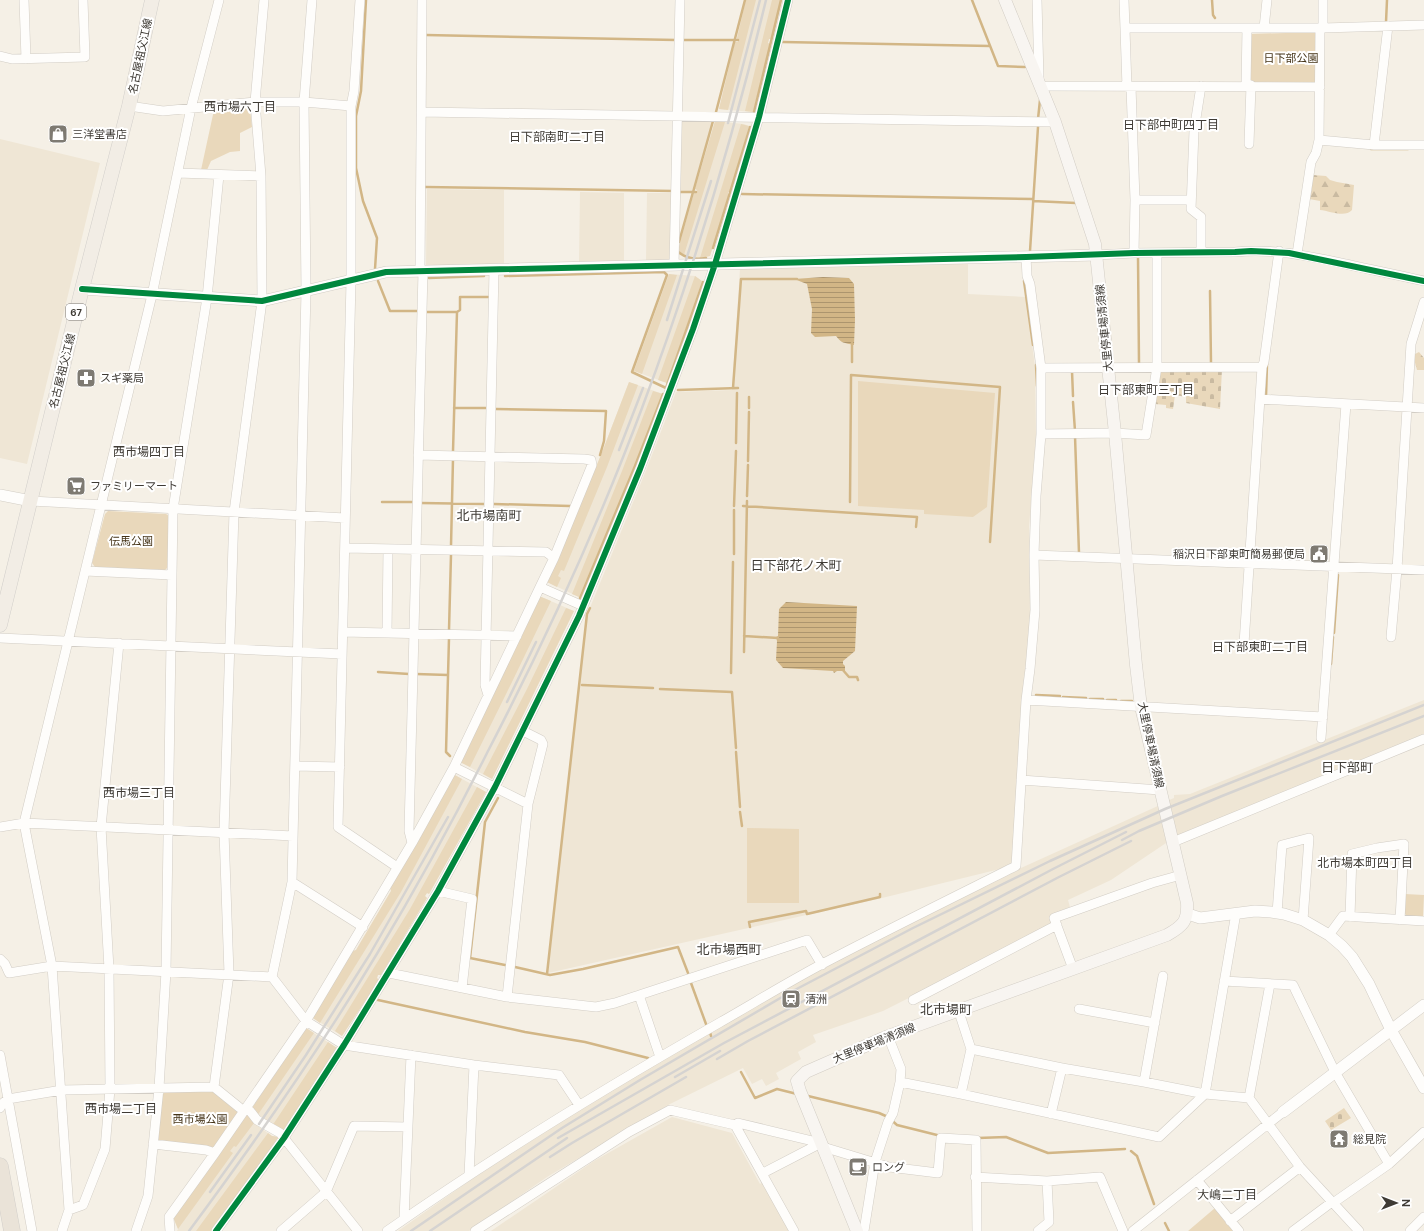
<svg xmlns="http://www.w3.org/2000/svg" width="1424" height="1231" font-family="'DM Sans','Noto Sans JP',sans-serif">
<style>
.built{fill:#efe6d5}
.green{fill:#e9d8bb}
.forest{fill:url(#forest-firs)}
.cemetery{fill:url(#cemetery-stones)}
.water{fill:url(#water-rules)}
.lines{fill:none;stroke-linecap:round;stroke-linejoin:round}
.stream{stroke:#d2b686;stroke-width:2.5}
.minor-casing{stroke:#d2cdc5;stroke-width:10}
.tertiary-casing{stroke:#d2cdc5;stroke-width:12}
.secondary-casing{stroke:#d2cdc5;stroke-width:13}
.primary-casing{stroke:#d1ceca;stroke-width:15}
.motorway-casing{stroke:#d1ceca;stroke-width:17}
.minor{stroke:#fefdfb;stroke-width:9}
.tertiary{stroke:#fefdfb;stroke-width:11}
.secondary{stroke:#f8f5f1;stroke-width:12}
.primary{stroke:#f2ede5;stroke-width:14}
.motorway{stroke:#eae3d8;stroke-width:16}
.rail{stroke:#d5d3d1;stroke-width:2.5}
.cycleway-casing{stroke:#fff;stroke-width:8}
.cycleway{stroke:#00873e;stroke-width:6}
.labels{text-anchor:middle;stroke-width:4;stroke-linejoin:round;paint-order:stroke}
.shield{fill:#fff;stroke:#787571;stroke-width:1}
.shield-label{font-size:10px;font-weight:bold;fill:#3e3a34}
.street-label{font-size:11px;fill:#3e3a34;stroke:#fff}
.park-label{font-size:11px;fill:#453418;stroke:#fff}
.poi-label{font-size:11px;fill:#3e3a34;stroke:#fff;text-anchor:start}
.neighbourhood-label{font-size:12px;fill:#3e3a34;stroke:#fff}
.quarter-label{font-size:13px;fill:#3e3a34;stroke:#fff}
</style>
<defs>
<pattern id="forest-firs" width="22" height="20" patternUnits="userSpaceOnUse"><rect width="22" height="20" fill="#e9d8bb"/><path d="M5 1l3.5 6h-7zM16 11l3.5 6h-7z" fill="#c9baa1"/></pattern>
<pattern id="cemetery-stones" width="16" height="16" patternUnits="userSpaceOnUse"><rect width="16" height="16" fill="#e9d8bb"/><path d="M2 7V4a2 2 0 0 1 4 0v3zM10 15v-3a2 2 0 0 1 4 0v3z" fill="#c9baa1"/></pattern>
<pattern id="water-rules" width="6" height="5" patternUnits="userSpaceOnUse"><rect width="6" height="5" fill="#d2b686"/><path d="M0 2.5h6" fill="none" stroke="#ac956e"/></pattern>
</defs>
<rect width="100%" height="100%" fill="#f5f0e6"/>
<!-- built -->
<path class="built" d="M746,0H781L771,39H769L768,43L770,44L753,112L719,109L735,42H738V40L737,38Z
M680,120H713L692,191H680Z
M715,121L744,124L749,126L730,192H728V196L710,256L700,258L684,255L678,250L694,193H696L697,190L695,189Z
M0,139L100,163L27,464L0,458Z
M427,189L504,190V264L426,266Z
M580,192L624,193V261L579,262Z
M647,193H673L672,258L668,260L646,261Z
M968,263V294L1026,297L1035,367L1036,434L1029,528L1030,616L1026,667L1024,676L1013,860L1010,864L1000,869L882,898L548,973L587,615L647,468L676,392L732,390L740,269Z
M669,274L695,276L702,281L667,383L634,371Z
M629,382L663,394L635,465L579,597L547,582L601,455Z
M539,596L574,611L492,779L460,762Z
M1424,700V734L1177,836L1167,801L1174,798V795L1190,794Z
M453,774L486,792L429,894L427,893L425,896L427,898L381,975H378L377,978L379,980L342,1036L313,1018L314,1014L353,951L356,950L391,891L390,887Z
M1160,805L1169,841L1111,880L1068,900L1070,907L1051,915L1053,925L883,1011L813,1035L816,1042L798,1052L801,1059L776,1073L779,1079L766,1086L762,1079L752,1084L743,1068L670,1104L547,1177L469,1231H398L472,1179L592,1102L711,1031L831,964L1001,877Z
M306,1028L337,1048L282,1132L258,1118L252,1108Z
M247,1115L251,1118L255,1124L272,1136L279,1137L211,1231H177L178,1229L173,1217Z
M672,1117L732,1133L760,1184L763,1182L789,1231H491L594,1161Z"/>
<!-- green -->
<path class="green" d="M746,0H756L728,110L719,109L735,42H738V40L737,38Z
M772,0H781L771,39H769L768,43L770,44L753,112L745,111Z
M1317,32L1316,81L1314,83L1251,82L1249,79L1250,34Z
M247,106L250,109L252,127L240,133V151L230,152L211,161L207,170H201L214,110Z
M715,121L725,122L684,255L678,250L694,193H696L697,190L695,189Z
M741,124L749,126L730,192H728V196L710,256L700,258Z
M669,274L677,275L642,374L634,371Z
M695,276L702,281L667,383L658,380Z
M858,381L995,393L987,507L973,517L924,514V510L858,506Z
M629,382L638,385L607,467L564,571L561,570L558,576L561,578L557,587L547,582L601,455Z
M653,391L663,394L635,465L579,597L572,594L622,471Z
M108,511L166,514L169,516L168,567L165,570L95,567L92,563L105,514Z
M539,596L551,601L512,682L470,767L460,762Z
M566,608L574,611L492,779L483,774L527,689Z
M453,774L462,779L401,892L320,1023L313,1018L314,1014L353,951L356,950L391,891L390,887Z
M477,787L486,792L429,894L427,893L425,896L427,898L381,975H378L377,978L379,980L342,1036L335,1031L410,909Z
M747,828L799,829V903H747Z
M1405,894L1424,895L1423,917L1407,916L1404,913Z
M306,1028L314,1033L257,1116L252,1108Z
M328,1042L337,1048L282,1132L272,1126Z
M165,1092H215L237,1111V1115L216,1146L211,1148L160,1143L157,1139L162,1095Z
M247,1115L251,1118L254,1123L236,1147L234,1146L230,1151L233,1153L178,1229L173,1217Z
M268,1133L272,1136L279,1137L211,1231H196Z
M1215,1208L1233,1231H1188Z"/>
<!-- forest -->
<path class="forest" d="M1313,175L1326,176L1330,180L1337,182L1354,185L1352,210C1345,218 1330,211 1320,210V201L1309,199C1309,195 1311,193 1312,189C1312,184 1310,180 1313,175Z
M1419,352L1424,358V370H1417L1414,359L1415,354Z"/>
<!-- cemetery -->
<path class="cemetery" d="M1161,369H1222L1220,409L1186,403V397L1175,395L1173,409L1166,408V405L1155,404Z
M1344,1108L1351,1118L1331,1130L1325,1121Z"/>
<!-- water -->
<path class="water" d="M823,277L849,278L854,284L855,320L854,345C844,343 841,343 836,336L815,337L811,333L812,309L807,284L794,279Z
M786,602L857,606L855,651L843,661V664L845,666V671H837L834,673L833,671L783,668L776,660L777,641L776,637L778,636L779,609Z"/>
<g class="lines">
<!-- stream -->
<path class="stream" d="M366,0L361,91L356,116V168L363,201L377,238L375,269
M972,0L998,66L1025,67
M1212,0L1213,15L1215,18
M1386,22L1387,0
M426,35L676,40
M681,40H738
M783,42L990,46
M716,112L745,0
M754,112L781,0
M1038,119L1040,100
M1371,149H1408
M425,187L673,191
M680,192H696
M742,194L1033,199
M1033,201L1076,203
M679,242L713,121
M713,248L750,127
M677,251C685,258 695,260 706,258
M1030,251L1038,127
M1138,257L1139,364
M505,276L664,272L667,275L632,372L666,388L703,282
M429,278L484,276
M378,281L390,311H417
M1024,281L1033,345
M1210,291L1211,363
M426,312H457L453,451
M457,312L460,310V297H488
M852,343V362
M1036,365L1037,386
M1072,371L1073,396
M733,388L741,279H797
M678,390L738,388
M1266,396L1267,364
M1073,402L1075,431
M454,408H486
M749,408V397
M496,409L606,411L604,441L600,455
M1075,436L1079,553
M736,443L737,393
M748,461L749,412
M747,496L748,465
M382,502H413
M850,502L851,375L1000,387L990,542
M421,503L484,504
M494,504L570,506
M734,506L736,451
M743,506L917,517L916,527
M451,546L453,459
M734,554V510
M580,598L635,466L663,394
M449,630L451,555
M1334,633L1338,575
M744,636L778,638
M449,638L446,752L450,756
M744,652L747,501
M1331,664L1333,637
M842,669L849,677H857L858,680
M378,672L409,674
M731,673L733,562
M416,674L448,675
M582,685L653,688
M660,689L732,692L736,748
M1036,695L1060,696
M1063,697L1086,698
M1090,699H1103
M1107,700H1116
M1121,701H1132
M736,752L740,807
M498,798L485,822L470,958L505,965
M740,812L742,826
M750,927L749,922L806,911L807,914L880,897V894
M515,967L550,975L583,969L678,947L688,973
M547,974L587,614L590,608
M691,983L706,1024
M378,1000L525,1032L585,1042L648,1058
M710,1032L711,1036
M741,1072L755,1098L777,1089L797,1094
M808,1096L879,1113L888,1117L897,1125L941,1136
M978,1138L1006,1137L1048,1153L1125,1149
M1131,1151L1137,1156L1154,1204
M1165,1223L1169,1231"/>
<!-- minor casing -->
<g class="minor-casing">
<path id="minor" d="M24,0L26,59
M312,0L304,102L306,291L292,882L272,977L306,1021L344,1045L474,1065L559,1075L579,1105
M360,0L354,91L351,106V281L338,827L397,867
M1037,0L1039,79
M1124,0L1127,87
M1125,28H1323L1424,25
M1264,28L1267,0
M1323,28V0
M0,56L12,59L85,57L83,0
M1041,86L1320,87
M1246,86L1247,28
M1131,87L1135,200L1134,253
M129,106L163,111L255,102H304L351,106
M421,112L1055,122
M1319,140L1374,145H1424
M1249,144L1251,85
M1374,145L1388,26
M178,173L261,176
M1135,200H1191
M1201,252V217L1191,209L1194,131L1201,86
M1297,254L1311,162L1316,153L1319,140L1320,28
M1096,255L1134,253L1235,252C1273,248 1309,256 1346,264C1372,270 1398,275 1424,281
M674,265L680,0
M420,271L422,0
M1041,368L1262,367
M1260,399L1424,408
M1041,434L1115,433L1146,435L1157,367V253
M31,501L345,518
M345,548L546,552L554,558
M1034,555L1424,570
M85,571L172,575
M540,587L583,606
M343,632L517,636
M387,633L388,549
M1391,637L1397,569L1411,344L1424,302
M0,638L342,654
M1244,644L1262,367L1264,362L1279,251
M488,695L485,685L494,270
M1026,700L1323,717
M1321,738L1346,404
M295,766L340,767
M454,767L528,804
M1021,780L1160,790
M0,827L24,823L293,836
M1173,842L1424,739
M412,843L409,831L423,271
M292,882L363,927
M438,891L472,899L462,988
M1277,913L1282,845L1309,838L1303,920
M1350,917L1352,854L1377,848L1404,844L1400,920
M1329,935L1343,916L1424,921
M0,959L5,964L9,973L52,966L272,977
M1073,969L1054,918L1152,883L1181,875
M389,973L507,997L596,1007L615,1003L807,940L822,965
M1163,976L1144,1082L1205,1094L1249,1098
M1224,981L1293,985L1335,1072L1389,1164
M1270,984L1249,1098L1300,1167L1359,1231
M639,995L660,1057
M507,997L528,804L543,744L541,740L523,731
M913,1000L1057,925
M1079,1009L1155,1023
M959,1012L971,1049L1062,1068L1144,1082
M971,1049L961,1094L1159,1137L1205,1094L1236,913
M0,1055L32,1231
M900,1082L961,1094
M214,1087L229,974L224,832L234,512L262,301L261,176L255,102L264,0
M0,1108L3,1103L8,1099L62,1090L214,1087L240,1108L250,1111L257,1120L280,1133L358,1231
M1051,1114L1062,1068
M735,1125L738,1123L821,1143
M153,1144L206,1150L215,1153
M823,1147L889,1167L938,1173L941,1138L976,1140L977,1231
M763,1173L821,1143
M469,1175L474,1065
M975,1177L1047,1181L1100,1177L1123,1231
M1197,1180L1239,1231
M1333,1203L1389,1164L1424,1132
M69,1210L83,1205L105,1149L110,1089L109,969L101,827L119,643
M404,1219L411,1055
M1230,1221L1300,1167
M62,1231L69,1210L52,966L24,823L152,295L191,108L219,0
M136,1231L148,1196L159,1088L166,971L173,509L207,298L219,175
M170,1231L169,1217L215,1153L306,1021L412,843L454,767L540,587L554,558L592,465L591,460L584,459L418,455
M216,1231L284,1138L344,1045L438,891L495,787L579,616L640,469L693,329L715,264L759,117L788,0
M281,1231L326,1192L354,1126L408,1127
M387,1231C494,1156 605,1088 719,1023C754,1003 788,982 824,963C887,930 952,898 1016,866L1026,700L1030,669L1035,610L1034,555L1036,496L1041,434V368L1030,284L1027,276L1026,257
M475,1231L629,1132L670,1110L735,1125L794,1231
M864,1231L875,1162L888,1122L893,1113L900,1082L901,1069L888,1036
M1038,1231L1049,1222L1047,1181
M1133,1231L1283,1112
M1293,1231L1332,1202
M1410,1231L1424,1217"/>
</g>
<!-- tertiary casing -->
<g class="tertiary-casing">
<path id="tertiary" d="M82,289L262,301L386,272L1096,255
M0,495L31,501
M1188,914L1200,918L1255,911L1271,912L1284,914L1303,920L1329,935L1342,946L1352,957L1369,984L1391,1030L1424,1088
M1283,1112L1424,1005"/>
</g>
<!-- secondary casing -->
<g class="secondary-casing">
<path id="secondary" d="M857,1231L800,1091L797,1081L806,1072L888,1036L1167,935C1183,926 1188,921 1187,903L1141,707L1136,665L1115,433L1095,244L1055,122L1005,0"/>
</g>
<!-- primary casing -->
<g class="primary-casing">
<path id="primary" d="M0,625L82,289L129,106L152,0"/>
</g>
<!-- motorway casing -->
<g class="motorway-casing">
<path id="motorway" d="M0,1166L12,1231"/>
</g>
<!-- minor -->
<use href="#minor" class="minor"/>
<!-- tertiary -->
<use href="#tertiary" class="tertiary"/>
<!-- secondary -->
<use href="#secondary" class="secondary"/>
<!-- primary -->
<use href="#primary" class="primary"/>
<!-- motorway -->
<use href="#motorway" class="motorway"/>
<!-- rail -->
<path class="rail" d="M728,123L760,0
M667,320L711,181
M619,450L643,388
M507,702L536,642
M1122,840L1139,831L1222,796L1424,716
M717,1059L748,1041L1059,877L1131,841
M675,1077L720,1051
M259,1124L306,1055L370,954L448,817
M558,1138L724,1043L1053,869L1126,832
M550,1157L572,1143L686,1077
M210,1192L251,1135
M189,1231C256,1141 320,1049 378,952C417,887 453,821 487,753C545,641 598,526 642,408C692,275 733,138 766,0
M411,1231L562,1128L640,1080L789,993L913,928L1050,861L1165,809L1424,705
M430,1231L567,1138"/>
<!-- cycleway casing -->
<g class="cycleway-casing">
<path id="cycleway" d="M82,289L262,301L386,272L1026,257L1134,253L1235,252L1251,251L1289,253L1424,281
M216,1231L284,1138L344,1045L438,891L495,787L579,616L640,469L693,329L715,264L759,117L788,0"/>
</g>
<!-- cycleway -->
<use href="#cycleway" class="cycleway"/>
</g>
<!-- icons -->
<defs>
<g id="shop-square" transform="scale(1)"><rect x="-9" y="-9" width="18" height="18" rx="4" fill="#7e7a72" stroke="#fff"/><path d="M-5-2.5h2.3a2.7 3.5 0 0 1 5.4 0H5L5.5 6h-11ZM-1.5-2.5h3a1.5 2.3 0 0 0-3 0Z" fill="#fff"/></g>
<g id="pharmacy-square" transform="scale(1)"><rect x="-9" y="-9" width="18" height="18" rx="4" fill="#7e7a72" stroke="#fff"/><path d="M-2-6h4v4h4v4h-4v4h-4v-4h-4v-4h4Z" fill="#fff"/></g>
<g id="supermarket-square" transform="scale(1)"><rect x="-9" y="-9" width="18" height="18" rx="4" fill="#7e7a72" stroke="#fff"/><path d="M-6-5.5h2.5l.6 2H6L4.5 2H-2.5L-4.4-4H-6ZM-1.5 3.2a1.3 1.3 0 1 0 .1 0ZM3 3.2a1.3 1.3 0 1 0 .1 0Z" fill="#fff"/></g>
<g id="civic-square" transform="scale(1)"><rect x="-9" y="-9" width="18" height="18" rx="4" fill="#7e7a72" stroke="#fff"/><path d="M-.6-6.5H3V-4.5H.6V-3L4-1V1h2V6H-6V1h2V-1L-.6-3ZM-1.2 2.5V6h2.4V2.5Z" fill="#fff"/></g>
<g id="station-square" transform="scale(1)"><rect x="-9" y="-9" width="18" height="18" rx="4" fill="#7e7a72" stroke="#fff"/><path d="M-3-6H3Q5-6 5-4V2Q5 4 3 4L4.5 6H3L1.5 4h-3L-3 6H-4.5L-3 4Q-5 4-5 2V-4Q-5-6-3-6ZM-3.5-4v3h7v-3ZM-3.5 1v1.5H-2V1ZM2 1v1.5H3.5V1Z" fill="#fff"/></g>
<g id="temple-square" transform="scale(1)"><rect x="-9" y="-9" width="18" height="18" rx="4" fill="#7e7a72" stroke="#fff"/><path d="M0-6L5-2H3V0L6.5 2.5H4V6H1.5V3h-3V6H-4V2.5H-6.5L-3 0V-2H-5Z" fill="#fff"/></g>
<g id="cafe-square" transform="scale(1)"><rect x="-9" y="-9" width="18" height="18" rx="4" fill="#7e7a72" stroke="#fff"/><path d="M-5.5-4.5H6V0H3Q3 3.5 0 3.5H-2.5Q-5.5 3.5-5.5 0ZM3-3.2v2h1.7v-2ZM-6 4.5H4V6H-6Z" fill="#fff"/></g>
</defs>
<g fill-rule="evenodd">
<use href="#shop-square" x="58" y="134"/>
<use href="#pharmacy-square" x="86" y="378"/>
<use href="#supermarket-square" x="76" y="486"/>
<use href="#civic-square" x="1319" y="554"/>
<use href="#station-square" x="791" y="999"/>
<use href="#temple-square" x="1339" y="1139"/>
<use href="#cafe-square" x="858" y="1167"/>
</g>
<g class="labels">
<!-- shield labels -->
<rect class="shield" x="66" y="304" width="20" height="16" rx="3"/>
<g class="shield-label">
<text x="76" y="316">67</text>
</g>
<!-- street labels -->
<g class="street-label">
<text transform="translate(140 56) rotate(-78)" y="4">名古屋祖父江線</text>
<text transform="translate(1104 328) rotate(-96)" y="4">大里停車場清須線</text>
<text transform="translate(62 371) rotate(-76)" y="4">名古屋祖父江線</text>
<text transform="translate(1151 745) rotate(78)" y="4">大里停車場清須線</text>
<text transform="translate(874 1043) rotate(-22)" y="4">大里停車場清須線</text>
</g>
<!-- park labels -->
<g class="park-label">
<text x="1291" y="62">日下部公園</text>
<text x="131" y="545">伝馬公園</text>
<text x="200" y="1123">西市場公園</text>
</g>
<!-- poi labels -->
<g class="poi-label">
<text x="72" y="138">三洋堂書店</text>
<text x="100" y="382">スギ薬局</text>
<text x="90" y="490">ファミリーマート</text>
<text x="1305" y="558" text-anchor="end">稲沢日下部東町簡易郵便局</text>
<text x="805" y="1003">清洲</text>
<text x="1353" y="1143">総見院</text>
<text x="872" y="1171">ロング</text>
</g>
<!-- neighbourhood labels -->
<g class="neighbourhood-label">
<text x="240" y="111">西市場六丁目</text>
<text x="1171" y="129">日下部中町四丁目</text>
<text x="557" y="141">日下部南町二丁目</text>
<text x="1146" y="394">日下部東町三丁目</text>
<text x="149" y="456">西市場四丁目</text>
<text x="1260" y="651">日下部東町二丁目</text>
<text x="139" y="797">西市場三丁目</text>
<text x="1365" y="867">北市場本町四丁目</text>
<text x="121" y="1113">西市場二丁目</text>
<text x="1227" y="1199">大嶋二丁目</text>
</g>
<!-- quarter labels -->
<g class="quarter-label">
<text x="489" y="520">北市場南町</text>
<text x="796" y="570">日下部花ノ木町</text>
<text x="1347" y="772">日下部町</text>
<text x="729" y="954">北市場西町</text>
<text x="946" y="1014">北市場町</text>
</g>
</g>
<!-- north arrow -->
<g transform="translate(1396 1203) rotate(90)" stroke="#ffffff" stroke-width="3" paint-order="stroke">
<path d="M0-3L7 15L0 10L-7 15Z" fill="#3e3a34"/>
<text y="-6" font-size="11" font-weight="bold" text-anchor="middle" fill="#3e3a34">N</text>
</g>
</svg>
